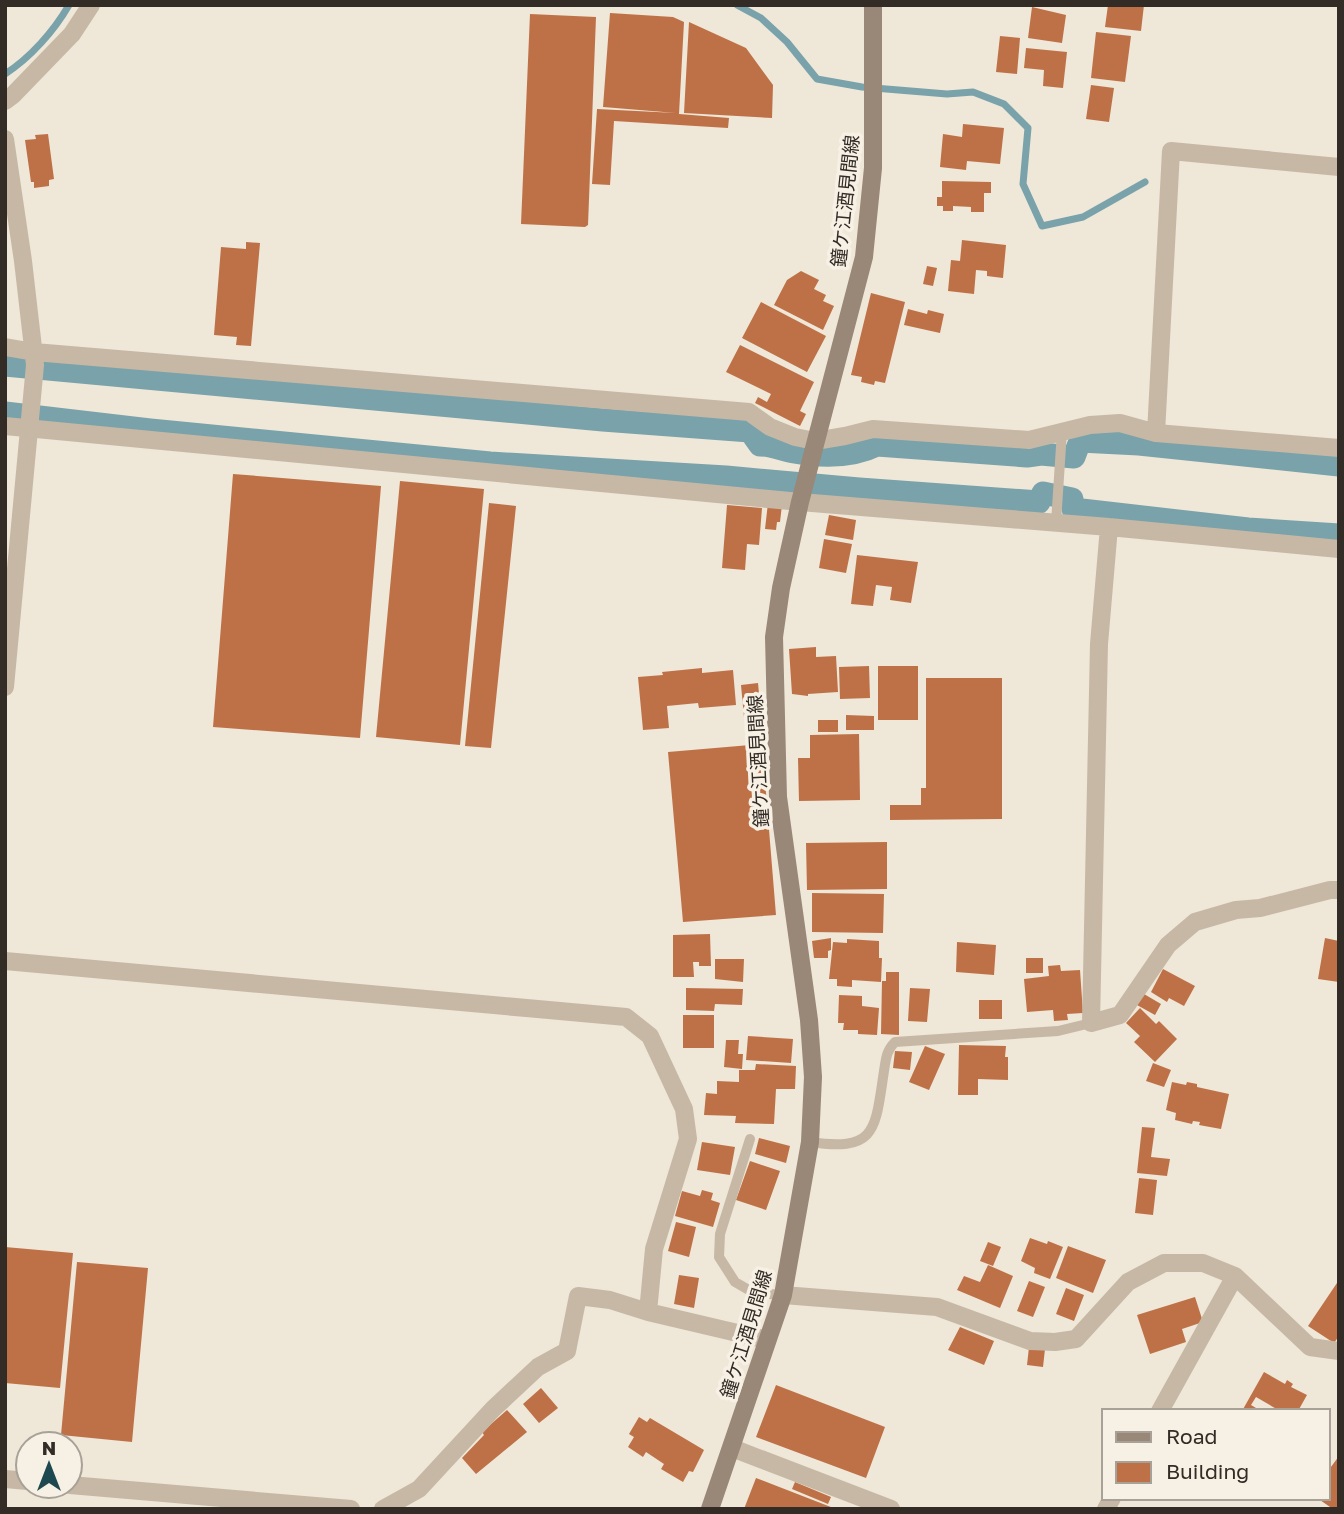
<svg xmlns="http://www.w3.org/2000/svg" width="1344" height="1514" font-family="'Golos Text','Noto Sans JP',sans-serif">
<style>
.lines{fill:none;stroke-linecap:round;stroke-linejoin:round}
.stream{stroke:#79a2aa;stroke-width:7}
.canal{stroke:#79a2aa;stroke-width:23}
.building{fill:#be7147}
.lane{stroke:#c6b8a5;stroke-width:10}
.street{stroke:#c6b8a5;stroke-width:18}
.secondary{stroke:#998777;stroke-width:18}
.labels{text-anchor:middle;stroke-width:7;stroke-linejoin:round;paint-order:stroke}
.street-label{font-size:19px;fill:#322b26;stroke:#f7f0e4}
</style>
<rect width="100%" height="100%" fill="#efe7d8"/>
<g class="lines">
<!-- stream -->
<path class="stream" d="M737,5L761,18L787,42L817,79L862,87L947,94L973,92L1004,104L1028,128L1023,184L1042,226L1083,217L1145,182
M5,74C30,58 54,31 69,5"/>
<!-- canal -->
<path class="canal" d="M5,365L603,420L750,431L760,445C772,445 782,450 794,452C822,457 851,458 877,445L1027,456L1041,454L1074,457L1080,441L1139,444L1339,465
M5,413L150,430L490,463L726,477L859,489L1039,502L1043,493L1072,499L1073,509L1248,529L1339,535"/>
</g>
<!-- building -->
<path class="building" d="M1108,5H1144L1141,31L1105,27Z
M1032,7L1066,15L1062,43L1028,38Z
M610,13L673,17L684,22L679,114L729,118L728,128L614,121L610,185L592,184L597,109L676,113L603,107Z
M530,14L596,17L588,225L585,227L521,224Z
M689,22L746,48L773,85L772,118L684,113Z
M1096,32L1131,36L1125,82L1091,78Z
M1000,36L1020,38L1017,74L996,72Z
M1026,48L1067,52L1063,88L1043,86L1044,70L1024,68Z
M1091,85L1114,88L1109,122L1086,119Z
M963,124L1004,128L1000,164L967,161L966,170L940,167L943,134L962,137Z
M48,134L54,179L49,180V186L34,188V182H31L25,140L36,139L35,135Z
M942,181L991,182V193H984V212H971V207L953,206V211H943V206H937V197H942Z
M962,240L1006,245L1003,278L987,276V271L976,270L974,294L948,291L951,260L960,261Z
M246,242L260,243L251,346L236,345L237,337L214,335L221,247L246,249Z
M927,266L937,268L933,286L923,284Z
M801,271L819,280L814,289L826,295L823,301L834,306L823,330L774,305L787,280Z
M871,293L905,302L885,383L875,381L874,385L861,382L862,377L851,375Z
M761,302L826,336L807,372L742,338Z
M908,309L927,314L928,310L944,314L940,333L904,325Z
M740,345L814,382L800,411L806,414L800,426L755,403L758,397L767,402L771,394L726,372Z
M233,474L381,486L360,738L213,727Z
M400,481L484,489L460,745L376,737Z
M489,503L516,506L491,748L465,746Z
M768,503L782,505L780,522H777L776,530L765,529Z
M727,505L762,508L759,545L747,544L745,570L722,568Z
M829,515L856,520L853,540L825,535Z
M824,539L852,544L846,573L819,568Z
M857,555L918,562L911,603L890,600L892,587L876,585L873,606L851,604Z
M816,647V657L836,656L838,692L808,694V696L792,694L789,649Z
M869,666L870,698L840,699L839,667Z
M878,666H918V720H878Z
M702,668V673L733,670L736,705L699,708L698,703L667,706L669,728L643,730L638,677L663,675L662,672Z
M926,678H1002V819L890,820V805H921V788H926Z
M758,683L761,715L744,717L741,685Z
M846,715L874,716V730H846Z
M818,720H838V732H818Z
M859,734L860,800L799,801L798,758H810V735Z
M762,744L776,915L683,922L668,752Z
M887,842V889L807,890L806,843Z
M812,893L884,894L883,933L812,932Z
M710,934L711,966H699V962H693L694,977H673V935Z
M831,938V950L828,951V958H814L812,941Z
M1325,938L1339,941V982L1318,979Z
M847,939L879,941V958H882L881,982L852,980V987L837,986V979H829L833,942L847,943Z
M957,942L996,945L994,975L956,972Z
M1026,958H1043V973H1026Z
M715,959H744L743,982L715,979Z
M1060,965L1061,971L1080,970L1083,1013L1067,1014L1068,1020L1054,1021L1053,1010L1027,1012L1024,979L1049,976L1048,966Z
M1163,969L1195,986L1184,1006L1169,998L1167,1002L1151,992Z
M886,972H899V1035L881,1034L882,981H886Z
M686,988L743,989L742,1005L715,1004L714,1011L686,1010Z
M910,988L930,989L927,1022L908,1021Z
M1144,994L1161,1004L1155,1015L1137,1005Z
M839,995L862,996V1006L879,1008L877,1035L858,1034V1030H843L844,1023H838Z
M979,1000H1002V1019H979Z
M1140,1008L1156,1024L1159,1021L1177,1039L1155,1062L1134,1042L1140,1036L1126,1023Z
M683,1015H714V1048H683Z
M748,1036L793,1039L791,1063L746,1060Z
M726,1040H739L738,1054H743L742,1069L724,1067Z
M959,1045L1006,1046L1005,1057H1008V1080L978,1079V1095H958Z
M925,1046L945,1054L929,1090L909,1082Z
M895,1051L912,1052L910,1070L893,1068Z
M1153,1063L1171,1070L1164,1087L1146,1081Z
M756,1064L796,1066L795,1089H776L774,1124L735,1123L736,1116L704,1115L706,1093L717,1094V1081L739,1082V1070H755Z
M1172,1082L1186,1085L1187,1082L1197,1084V1087L1229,1094L1221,1129L1199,1125L1200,1122L1193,1121L1192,1124L1175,1120L1176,1113L1166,1110Z
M1142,1127L1155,1128L1151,1157L1170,1159L1167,1176L1137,1173Z
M759,1138L790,1146L786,1163L755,1154Z
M702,1142L735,1147L730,1175L697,1170Z
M750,1161L780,1171L766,1210L736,1200Z
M1139,1178L1157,1180L1153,1215L1135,1213Z
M702,1190L713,1193L711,1200L720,1203L713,1227L675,1216L682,1191L700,1196Z
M676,1222L696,1227L689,1257L668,1251Z
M1030,1238L1047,1244L1048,1241L1063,1247L1050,1279L1034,1273L1035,1268L1021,1261Z
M988,1242L1001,1247L993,1266L980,1261Z
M1068,1246L1106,1260L1093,1293L1056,1278Z
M5,1247L73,1253L60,1388L5,1383Z
M77,1262L148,1268L132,1442L61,1435Z
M988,1265L1013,1276L1000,1308L957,1290L964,1276L980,1282Z
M679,1275L699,1278L694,1308L674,1304Z
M1339,1280V1336L1334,1343L1308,1326Z
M1029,1281L1045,1287L1033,1317L1017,1311Z
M1066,1288L1084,1295L1074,1321L1056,1314Z
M1195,1297L1203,1322L1182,1329L1186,1342L1150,1354L1137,1315Z
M960,1327L994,1341L984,1365L948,1350Z
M1029,1347L1045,1349L1043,1367L1027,1365Z
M1264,1372L1285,1384L1287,1380L1293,1384L1291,1387L1307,1395L1298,1411H1280L1256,1397L1251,1405L1261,1411H1242Z
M776,1385L885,1427L866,1478L756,1437Z
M541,1388L558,1408L539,1423L523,1404Z
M507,1410L527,1432L476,1474L462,1458L484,1435L482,1432Z
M639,1417L647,1422L650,1418L704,1450L693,1472L689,1471L683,1482L661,1469L664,1464L646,1452L643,1457L628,1447L634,1437L629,1434Z
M1339,1456V1509H1333L1317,1498H1328V1471Z
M756,1478L836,1509H744Z
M795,1482L831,1497L828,1504L792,1489Z"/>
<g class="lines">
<!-- lane -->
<path class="lane" d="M1056,523L1062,431
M750,1139L720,1234L719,1257L735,1282L754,1293L783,1295
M810,1142C877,1152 875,1130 884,1071C886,1059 886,1051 895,1042L1058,1031L1091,1023"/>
<!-- street -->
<path class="street" d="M5,101L13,95L72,34L91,5
M5,139L23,261L35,365L5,687
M5,347L34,352L749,412L770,427L795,437L815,441L845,436L873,429L1029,440L1090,425L1120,423L1156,433L1339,448
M5,426L800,502L1109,527L1339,549
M1156,433L1171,151L1339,167
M1109,527L1099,644L1091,1023L1120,1015L1168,945L1195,922L1236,910L1260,908L1330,890H1339
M5,961L626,1017L650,1036L684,1109L688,1139L654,1249L648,1312
M783,1295L937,1307L1030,1341L1055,1342L1076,1339L1128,1282L1164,1263H1203L1235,1276L1310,1347L1339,1351
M1160,1411L1235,1276
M732,1448L891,1509
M5,1479L28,1481
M70,1485L351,1509
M383,1509L419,1489L493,1409L538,1367L567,1351L578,1296L610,1300L648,1312L767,1340
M1106,1509L1112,1498"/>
<!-- secondary -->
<path class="secondary" d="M710,1509L783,1295L810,1142L813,1077L809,1020L778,797L774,637L781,588L800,502L864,257L873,168V5"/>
</g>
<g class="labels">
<!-- street labels -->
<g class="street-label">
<text transform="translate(845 201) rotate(-84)" y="7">鐘ケ江酒見間線</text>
<text transform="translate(758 761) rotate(-93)" y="7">鐘ケ江酒見間線</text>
<text transform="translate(746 1334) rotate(-73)" y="7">鐘ケ江酒見間線</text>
</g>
</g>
<!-- border -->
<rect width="1344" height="1514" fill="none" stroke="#322b26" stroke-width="14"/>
<!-- legend -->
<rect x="1102" y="1409" width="228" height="91" fill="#f7f0e4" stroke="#a8a198" stroke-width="2"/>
<rect x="1116" y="1432" width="35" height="10" fill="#998777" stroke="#a8a198" stroke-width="2"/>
<text x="1166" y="1444" font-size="21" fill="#322b26">Road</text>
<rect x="1116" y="1462" width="35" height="21" fill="#be7147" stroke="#a8a198" stroke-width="2"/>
<text x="1166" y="1479" font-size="21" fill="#322b26">Building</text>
<!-- north arrow -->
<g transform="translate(49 1465)"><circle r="33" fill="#f7f0e4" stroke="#a8a198" stroke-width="2"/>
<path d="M0-5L12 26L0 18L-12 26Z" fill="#1e4850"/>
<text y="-10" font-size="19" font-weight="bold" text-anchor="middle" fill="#322b26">N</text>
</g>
</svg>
